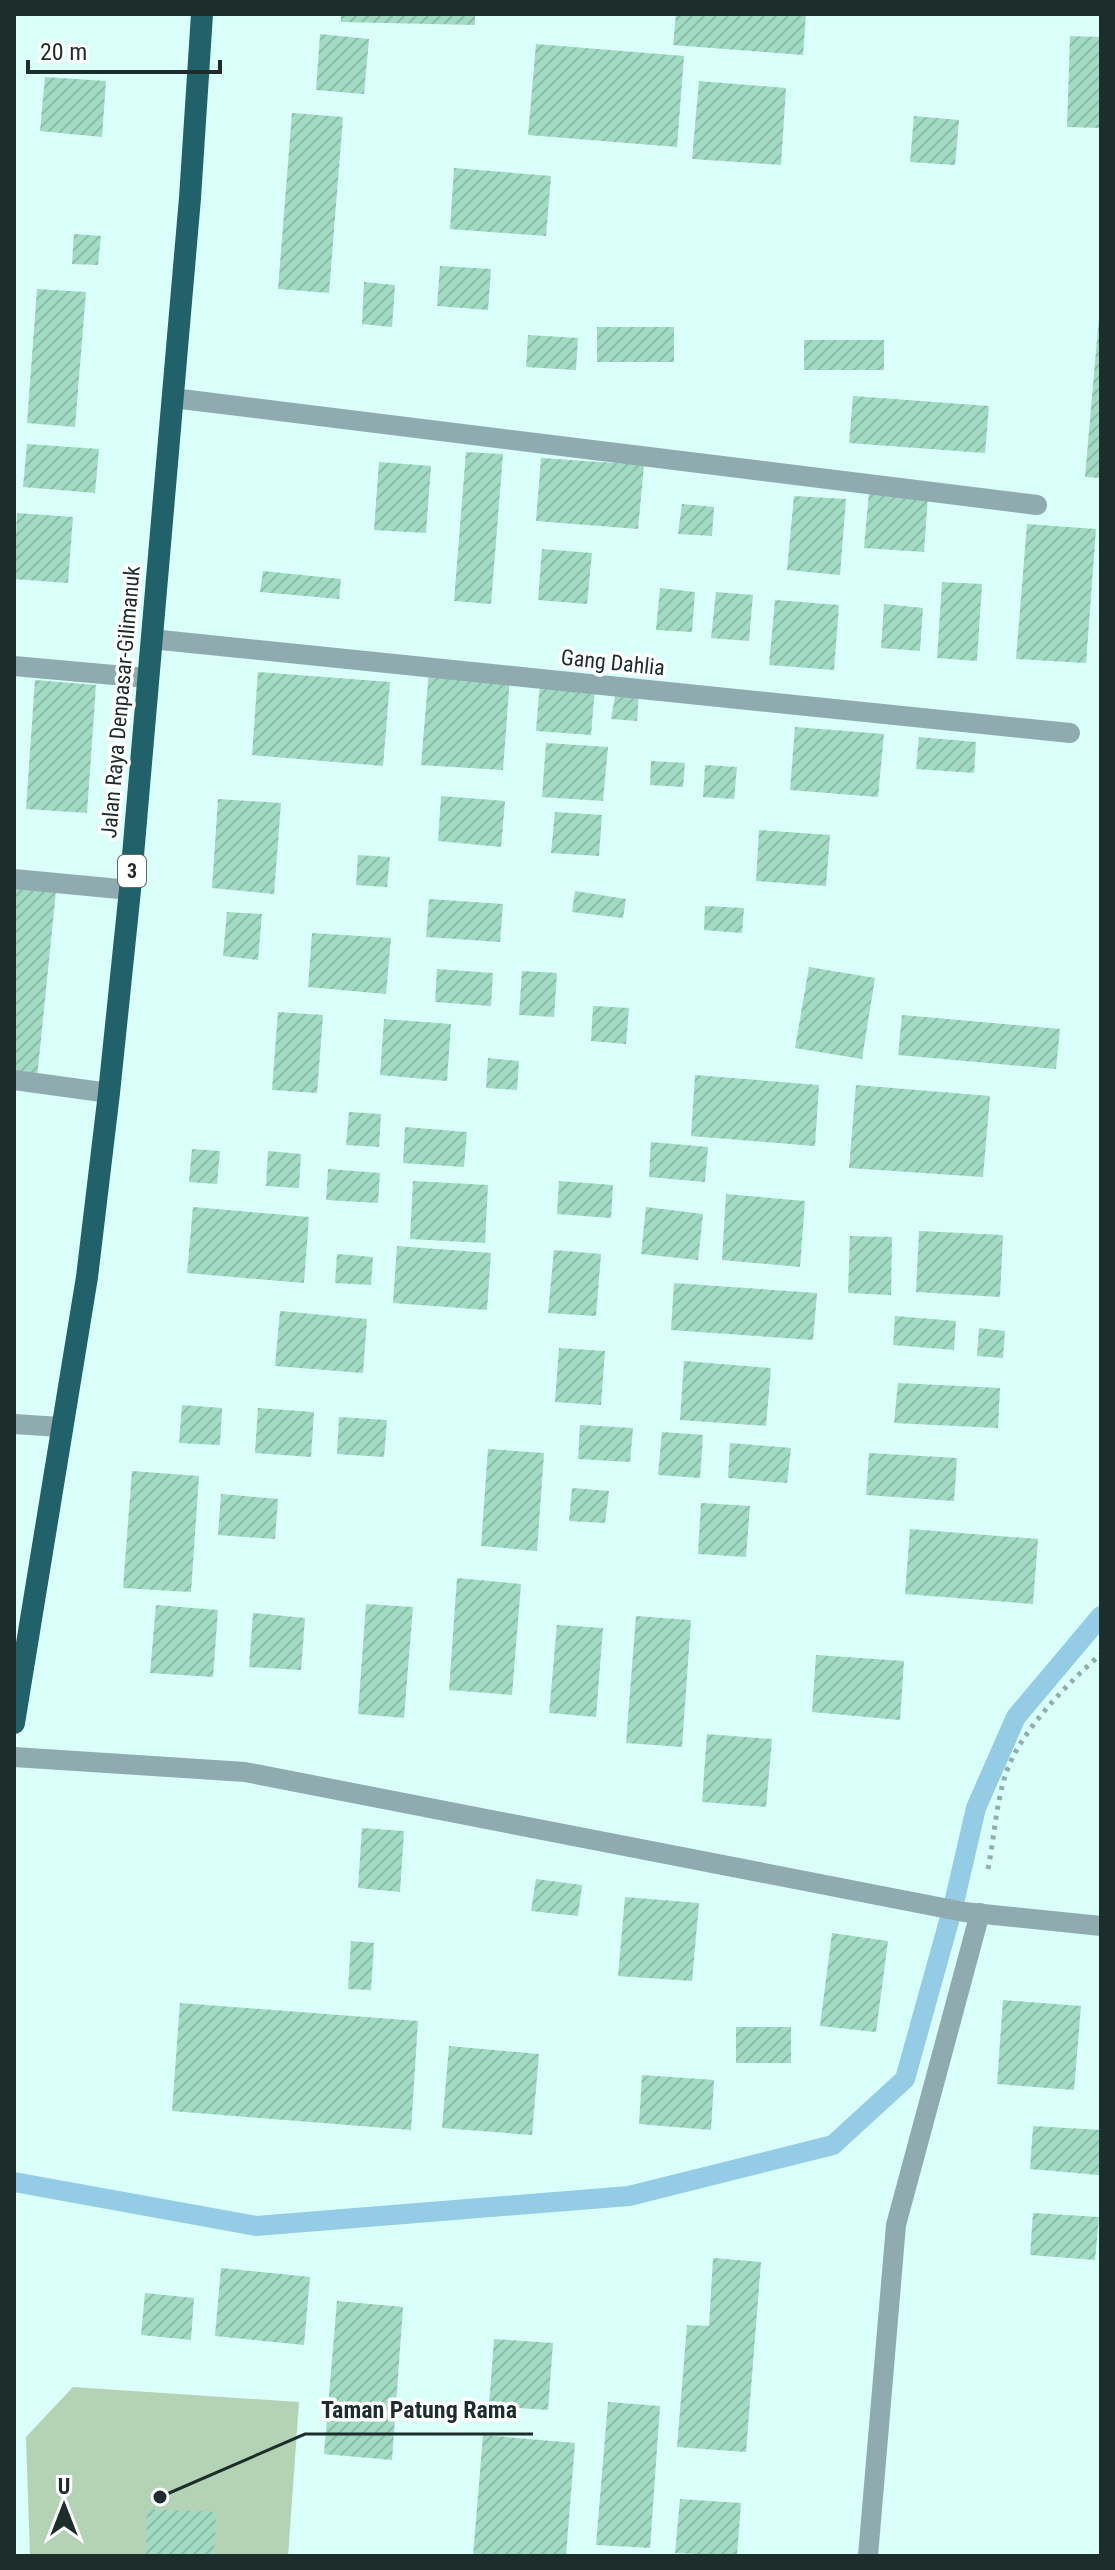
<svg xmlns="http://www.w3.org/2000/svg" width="1115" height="2570" font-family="'Roboto Condensed',sans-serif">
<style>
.green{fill:#b3d3b4}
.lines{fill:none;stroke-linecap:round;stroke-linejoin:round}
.stream{stroke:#94cce6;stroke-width:20}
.building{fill:url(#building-hatch)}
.path{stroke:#92aeaa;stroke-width:5;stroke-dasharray:4 6;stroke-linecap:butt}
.minor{stroke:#8fabaf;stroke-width:20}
.trunk{stroke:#21616a;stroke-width:22}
.labels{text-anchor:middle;stroke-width:7;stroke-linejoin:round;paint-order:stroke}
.shield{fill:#fff;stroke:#606c6b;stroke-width:2}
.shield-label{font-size:20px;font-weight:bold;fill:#1c2d2b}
.street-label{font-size:22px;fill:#1c2d2b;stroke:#fff}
.leader{fill:none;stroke:#1c2d2b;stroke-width:3}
.callout-dot{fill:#1c2d2b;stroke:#fff;stroke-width:3}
.callout-label{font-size:24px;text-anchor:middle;font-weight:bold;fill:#1c2d2b;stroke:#fff;stroke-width:7;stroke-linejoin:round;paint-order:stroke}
</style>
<defs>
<pattern id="building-hatch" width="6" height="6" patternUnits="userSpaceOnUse" patternTransform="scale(2)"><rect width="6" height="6" fill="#a2dbc3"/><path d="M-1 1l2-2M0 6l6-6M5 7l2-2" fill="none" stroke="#8bbca8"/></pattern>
</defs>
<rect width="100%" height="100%" fill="#dafef9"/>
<!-- green -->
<path class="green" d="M73,2387L299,2402L288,2556H30L26,2437Z"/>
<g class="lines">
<!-- stream -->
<path class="stream" d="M14,2182L256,2226L629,2196L833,2145L905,2079L954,1903L976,1808L1016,1717L1101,1616"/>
</g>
<!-- building -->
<path class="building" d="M341,14H475V25L341,22Z
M676,14H806L803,55L673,45Z
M320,34L369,39L364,94L316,90Z
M1070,36L1101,37V128L1067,127Z
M536,44L684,56L677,147L528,135Z
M45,77L106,81L102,137L40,131Z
M699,81L786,88L781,165L692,159Z
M292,113L343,117L329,293L278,289Z
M914,116L959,120L955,165L910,162Z
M454,168L551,176L546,236L450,229Z
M74,234L101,236L98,265L72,264Z
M440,266L491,269L488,310L437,306Z
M364,282L395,285L392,327L362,324Z
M37,289L86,292L75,427L27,423Z
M1099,317H1101V478L1085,477Z
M597,327H674V362H597Z
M528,335L578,338L576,370L526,367Z
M804,340H884V370H804Z
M853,396L989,406L985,453L849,443Z
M27,444L99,449L95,493L23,487Z
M466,452L503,454L491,604L454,601Z
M541,458L644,465L638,529L536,521Z
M379,462L431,466L426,533L374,530Z
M869,492L928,496L924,552L864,548Z
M794,496L846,499L840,575L787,570Z
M682,504L714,507L712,536L678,534Z
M17,513L73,517L68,583L14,579Z
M1027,524L1096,529L1086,663L1016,659Z
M542,549L592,553L587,604L538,600Z
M263,571L341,579L339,599L260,592Z
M942,582L982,584L977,661L937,658Z
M660,588L695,592L692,632L656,630Z
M716,592L753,595L749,641L711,638Z
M775,600L839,605L834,670L769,665Z
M884,604L923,608L920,651L881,648Z
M429,670L510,677L503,770L421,765Z
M258,672L390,682L383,766L252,755Z
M35,680L96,685L87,813L26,809Z
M540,683L595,687L591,735L536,731Z
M616,691L639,692L637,721L611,719Z
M795,727L884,734L878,797L790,790Z
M919,737L976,742L974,773L916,769Z
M546,743L608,747L603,801L542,797Z
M651,761L685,763L683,787L650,785Z
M705,765L737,767L734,799L703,797Z
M441,796L505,801L501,847L438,841Z
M218,799L281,803L274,894L212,888Z
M555,812L602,815L599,856L551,853Z
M759,830L830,835L826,886L756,881Z
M358,855L390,857L387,887L356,885Z
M14,888L56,891L37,1078L14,1075Z
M575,891L626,899L623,918L572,912Z
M429,899L503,904L500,942L426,937Z
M705,906L744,908L742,933L704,930Z
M227,912L262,914L258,960L223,956Z
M312,933L391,938L386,994L308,987Z
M809,967L875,978L862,1059L795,1048Z
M437,969L493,973L491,1006L435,1002Z
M522,971L557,973L554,1017L519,1015Z
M593,1006L629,1008L626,1044L591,1041Z
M278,1012L323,1015L317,1093L272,1090Z
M902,1015L1060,1029L1056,1069L898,1055Z
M384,1019L451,1024L447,1081L380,1075Z
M488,1058L519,1061L517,1090L486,1088Z
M695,1075L819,1085L815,1146L691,1136Z
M856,1085L990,1096L983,1177L849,1168Z
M349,1112L381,1114L379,1147L346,1145Z
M405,1127L467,1132L464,1167L403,1163Z
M651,1142L708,1147L705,1182L649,1177Z
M192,1149L220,1151L217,1184L189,1182Z
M268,1151L301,1154L299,1188L266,1186Z
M328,1169L380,1173L378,1203L326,1200Z
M413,1181L488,1185L485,1243L410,1239Z
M559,1181L613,1185L611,1218L557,1214Z
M726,1194L805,1201L800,1267L722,1260Z
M193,1207L309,1217L304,1283L187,1273Z
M646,1207L703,1214L698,1260L641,1254Z
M919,1231L1003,1235L1000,1297L916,1292Z
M850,1236L892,1237L891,1295L848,1293Z
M397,1246L491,1253L487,1310L393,1303Z
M554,1250L601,1254L596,1316L548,1313Z
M337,1254L373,1257L371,1285L335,1283Z
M674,1283L817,1293L813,1340L671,1330Z
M280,1311L367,1319L363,1373L275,1366Z
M895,1316L956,1321L954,1350L893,1345Z
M979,1328L1005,1331L1003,1358L977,1356Z
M559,1348L605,1351L601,1405L555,1402Z
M684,1361L771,1368L766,1426L680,1420Z
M898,1383L1000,1388L998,1428L894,1423Z
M182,1405L222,1408L220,1445L179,1443Z
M258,1408L314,1412L311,1457L255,1453Z
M339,1417L387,1420L384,1457L337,1454Z
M580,1425L633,1428L630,1462L578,1459Z
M662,1432L703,1435L700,1478L658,1475Z
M730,1443L791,1448L787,1483L728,1478Z
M488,1449L544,1453L537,1551L481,1546Z
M869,1453L957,1458L954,1501L866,1495Z
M132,1471L199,1476L191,1592L123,1588Z
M572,1488L609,1491L605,1523L569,1521Z
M221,1494L278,1499L275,1539L218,1535Z
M701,1503L750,1506L746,1557L698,1554Z
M910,1529L1038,1539L1033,1604L905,1594Z
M457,1578L521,1584L512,1695L449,1690Z
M366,1604L413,1607L404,1718L358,1714Z
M156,1605L218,1610L213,1677L150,1673Z
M253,1613L305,1618L301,1670L249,1667Z
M636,1616L691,1620L682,1747L626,1743Z
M557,1625L603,1628L596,1717L549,1713Z
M816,1655L904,1661L900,1720L812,1712Z
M707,1734L772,1739L766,1807L702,1802Z
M362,1828L404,1831L400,1892L358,1888Z
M536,1879L582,1885L578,1916L531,1911Z
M625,1897L699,1903L692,1981L618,1976Z
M832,1933L888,1941L876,2032L820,2026Z
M351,1941L374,1943L371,1990L348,1989Z
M1003,2000L1081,2006L1074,2090L997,2084Z
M180,2003L418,2021L411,2130L172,2111Z
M736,2027H791V2063H736Z
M449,2046L539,2054L532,2135L442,2128Z
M642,2075L714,2080L711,2130L639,2124Z
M1033,2126L1101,2130L1099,2175L1030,2169Z
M1033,2213L1099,2217L1095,2260L1030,2255Z
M713,2258L761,2262L746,2452L677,2447L687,2325L709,2326Z
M221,2268L310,2277L304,2345L215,2336Z
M145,2293L194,2298L191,2340L141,2335Z
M337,2301L403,2307L392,2460L324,2454Z
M494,2339L553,2343L548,2410L489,2406Z
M608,2402L660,2406L650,2548L596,2545Z
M483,2435L575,2443L566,2556H473Z
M680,2499L741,2503L737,2556L675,2553Z
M147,2509L216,2512L214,2556H146Z"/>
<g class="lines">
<!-- path -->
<path class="path" d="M988,1869C994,1839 996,1805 1005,1776C1019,1732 1066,1685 1101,1654"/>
<!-- minor -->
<path class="minor" d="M173,398L1037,505
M151,639L1070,733
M14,666L147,678
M14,879L130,890
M14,1080L109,1093
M14,1424L60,1427
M14,1757L245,1772L964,1912L1101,1926
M868,2556L896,2225L980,1913"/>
<!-- trunk -->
<path class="trunk" d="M14,1723L87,1277L109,1093L130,890L190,198L202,14"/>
</g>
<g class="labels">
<!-- shield labels -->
<rect class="shield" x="118" y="855" width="28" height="32" rx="6"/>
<g class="shield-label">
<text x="132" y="878">3</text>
</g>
<!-- street labels -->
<g class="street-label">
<text transform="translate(613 662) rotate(6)" y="8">Gang Dahlia</text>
<text transform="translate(120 702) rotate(-85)" y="8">Jalan Raya Denpasar-Gilimanuk</text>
</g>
</g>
<!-- callouts -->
<path class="leader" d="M160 2497L305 2434H533"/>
<circle class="callout-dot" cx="160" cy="2497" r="8"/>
<g class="callout-label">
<text x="419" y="2418">Taman Patung Rama</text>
</g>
<!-- border -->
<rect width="1115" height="2570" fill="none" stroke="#1c2d2b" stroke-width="32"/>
<!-- north arrow -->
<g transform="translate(64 2506)" stroke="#ffffff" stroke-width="6" paint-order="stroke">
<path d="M0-6L14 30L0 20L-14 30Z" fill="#1c2d2b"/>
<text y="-12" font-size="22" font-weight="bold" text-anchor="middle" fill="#1c2d2b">U</text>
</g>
<!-- scale -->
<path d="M28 60v12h192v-12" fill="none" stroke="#1c2d2b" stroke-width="4"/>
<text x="40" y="60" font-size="24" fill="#1c2d2b" stroke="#ffffff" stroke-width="6" paint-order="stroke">20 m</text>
</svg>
